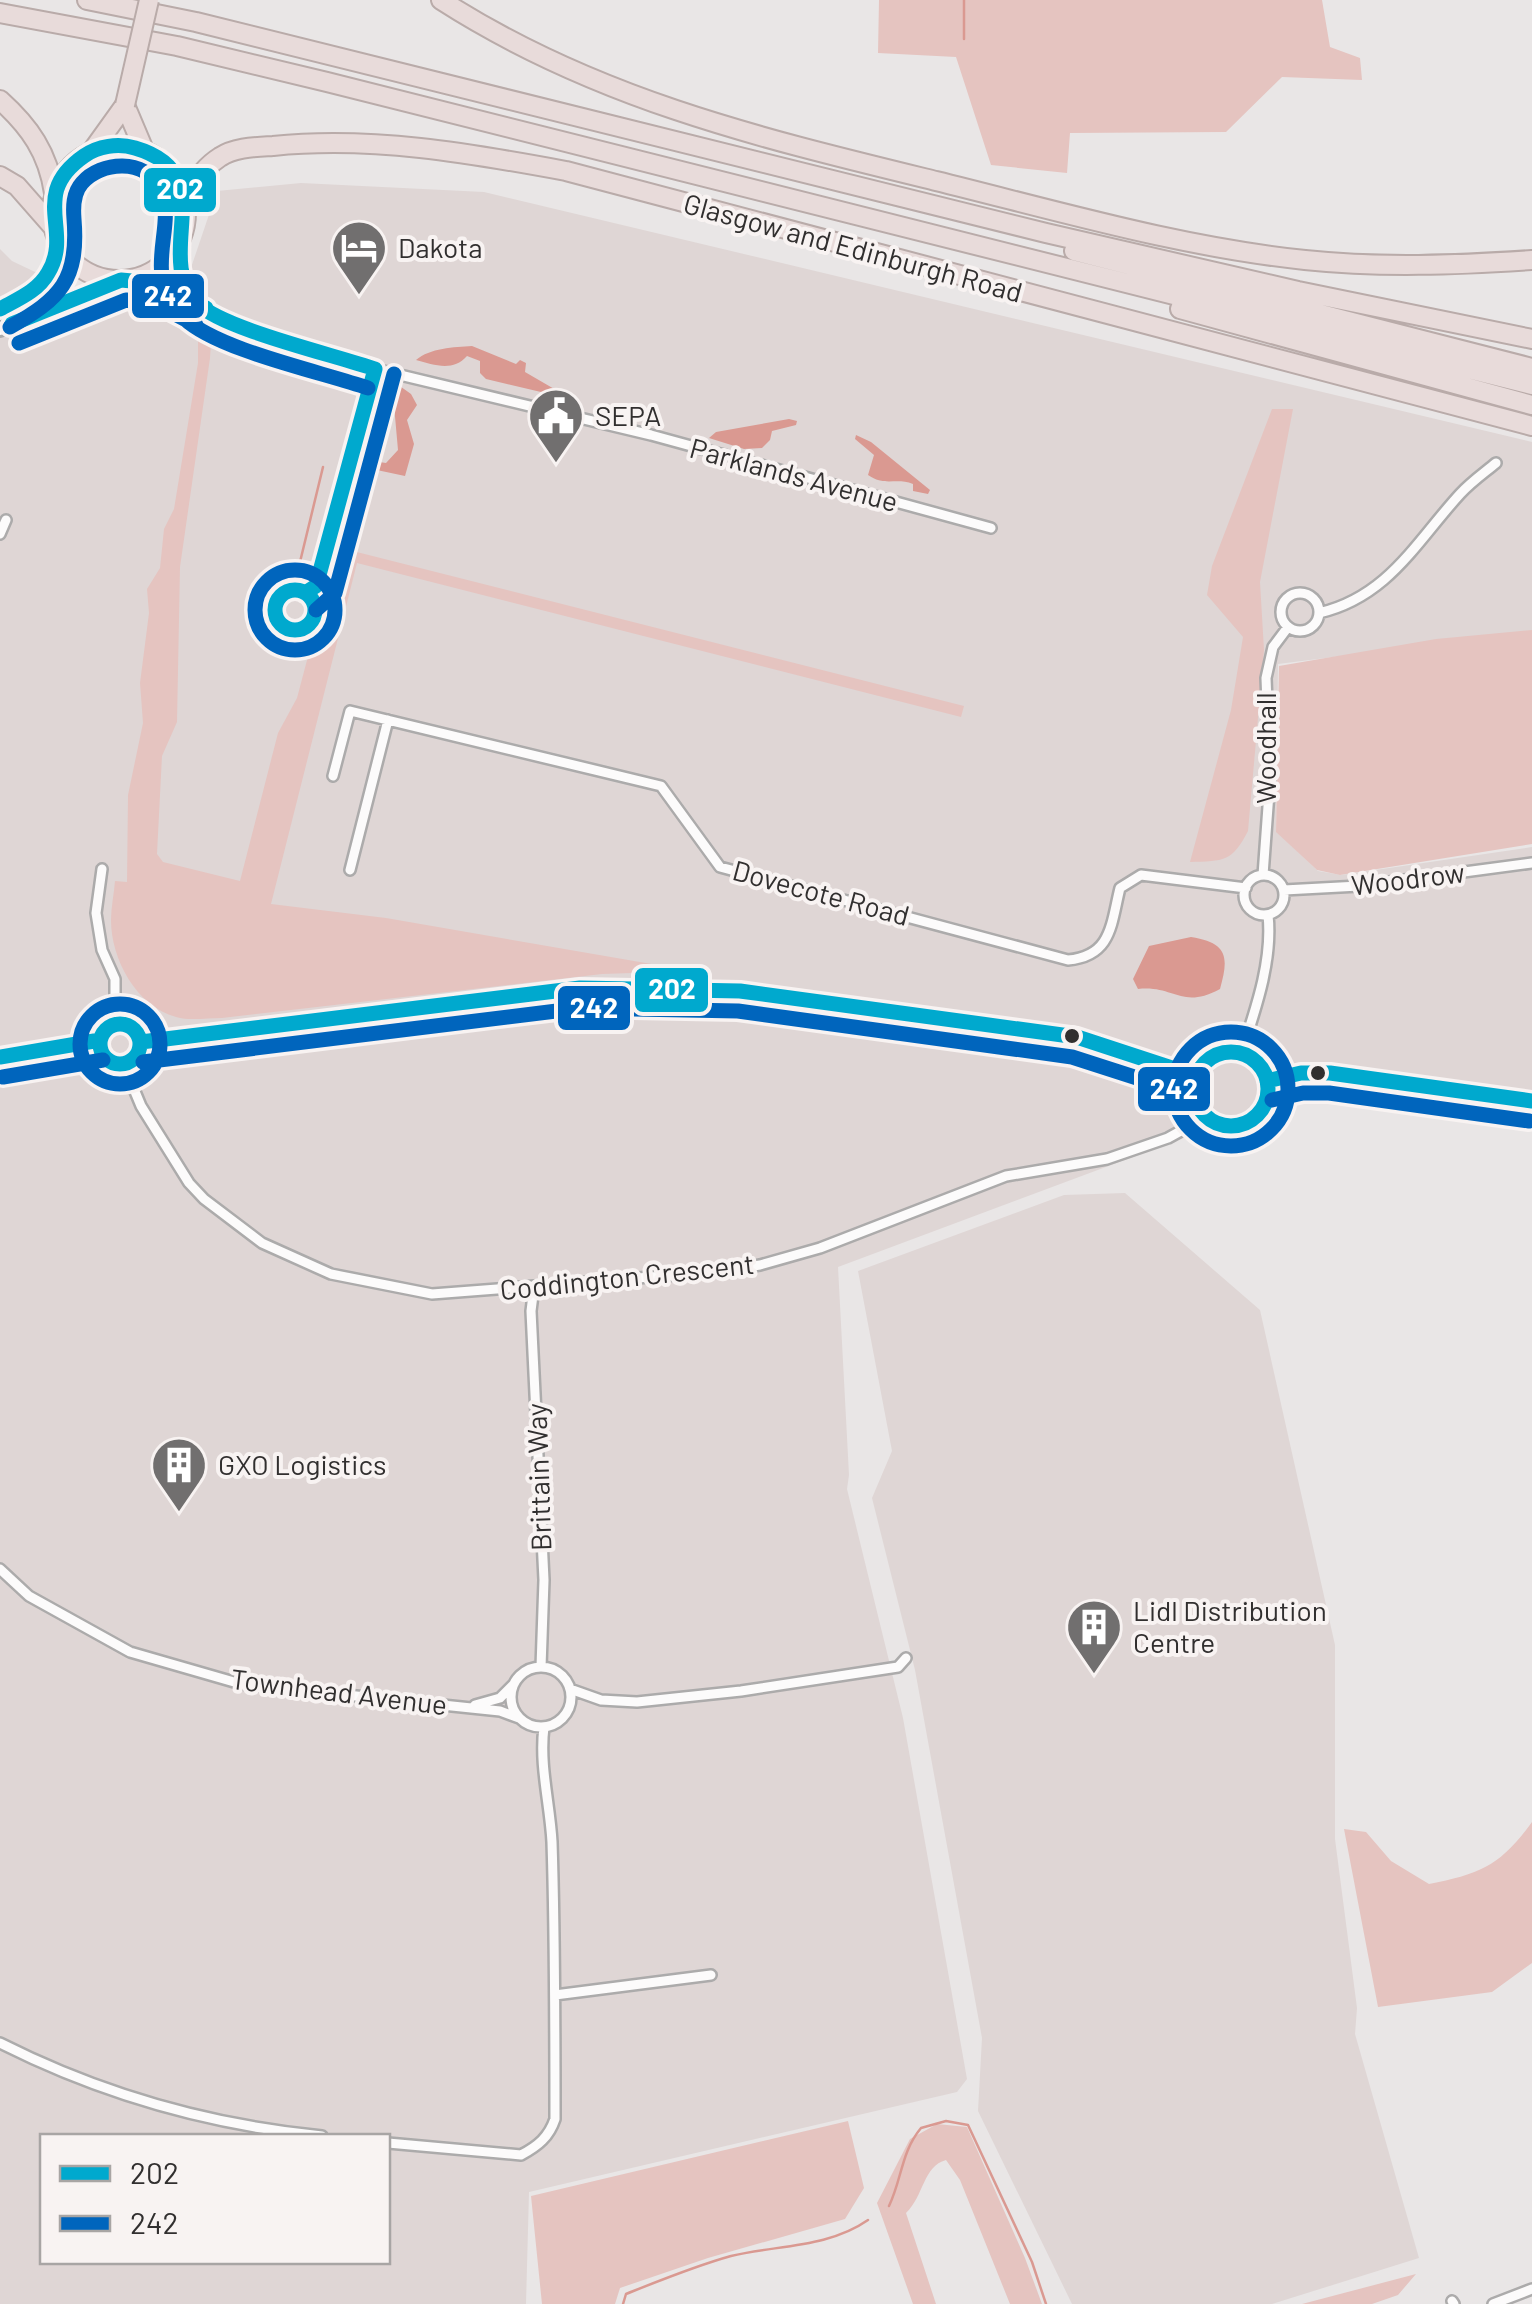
<svg xmlns="http://www.w3.org/2000/svg" width="1532" height="2304" font-family="Barlow,sans-serif">
<style>
.built{fill:#dfd6d5;fill-rule:evenodd}
.green{fill:#e5c4c0}
.water{fill:#da9991}
.lines{fill:none;stroke-linecap:round;stroke-linejoin:round}
.stream{stroke:#da9991;stroke-width:2.5}
.street-casing{stroke:#acabab;stroke-width:14}
.secondary-casing{stroke:#acabab;stroke-width:18}
.highway-casing{stroke:#b9aba9;stroke-width:22}
.street{stroke:#fcfbfb;stroke-width:9}
.secondary{stroke:#fcfbfb;stroke-width:12}
.highway{stroke:#e8dbda;stroke-width:18}
.highway-bridge-casing{stroke:#b9aba9;stroke-width:22;stroke-linecap:butt}
.highway-bridge{stroke:#e8dbda;stroke-width:18}
.bus-1-casing{stroke:#f8f3f2;stroke-width:22}
.bus-2-casing{stroke:#f8f3f2;stroke-width:22}
.bus-1{stroke:#00a9ce;stroke-width:15}
.bus-2{stroke:#0065bd;stroke-width:15}
.bus-dot{fill:#312f2f;stroke:#f8f3f2;stroke-width:4}
.labels{text-anchor:middle;stroke-width:8;stroke-linejoin:round;paint-order:stroke}
.poi-label{font-size:28px;fill:#312f2f;stroke:#f8f3f2;text-anchor:start}
.street-label{font-size:28px;fill:#312f2f;stroke:#f8f3f2}
.line-badge{stroke:#f8f3f2;stroke-width:4}
.badge-label{font-size:28px;text-anchor:middle;font-weight:bold;fill:#fff}
</style>
<rect width="100%" height="100%" fill="#e9e6e6"/>
<!-- built -->
<path class="built" d="M301,183L484,192L1532,442V632L1278,664L1276,831L1318,871L1341,875L1532,847V1118L1315,1089L838,1267L849,1475L847,1489L903,1718L967,2079L957,2092L529,2192L526,2304H0V249L12,261L111,308L176,312L217,191ZM42,2136H388V2262H42Z
M1125,1193L1260,1310L1335,1645V1839L1357,2008L1355,2034L1419,2258L1272,2304H1072L978,2111L982,2038L915,1670L872,1498L892,1451L858,1271L1064,1195Z"/>
<!-- green -->
<path class="green" d="M879,0H1322L1330,47L1360,58L1362,80L1282,77L1226,132L1070,133L1067,173L991,165L956,57L878,53Z
M198,328L212,329L210,358L180,567L177,722L162,756L157,854L163,862L240,881L278,733L297,698L337,547L964,706L961,717L357,563L271,904L386,918L692,971L602,974L222,1018C207,1018 189,1021 176,1017C136,1006 111,959 111,920C111,907 114,894 115,881L127,882L128,795L143,723L140,683L149,613L147,589L160,568L164,529L174,509L198,363Z
M1272,409H1293L1260,582L1264,650L1248,831C1232,862 1224,861 1190,862L1231,710L1243,637L1207,595L1212,566Z
M1532,630V844L1340,875L1317,870L1276,832L1279,666L1436,639Z
M1532,1822V1963L1492,1992L1378,2007L1344,1829L1366,1832L1391,1861L1429,1884C1481,1874 1501,1865 1532,1822Z
M848,2121L864,2188L845,2219L708,2258L620,2288L615,2304H542L531,2196Z
M937,2124L967,2127L1025,2258L1042,2304H1010L960,2180L946,2160C923,2166 924,2196 906,2213L936,2304H913L877,2203L910,2139Z
M1416,2274L1398,2295L1372,2304H1302Z"/>
<!-- water -->
<path class="water" d="M472,346L516,364L520,360L526,363L525,372L556,390L558,396L486,379L480,373V361L467,356C453,372 434,365 416,360C430,348 454,347 472,346Z
M397,384L411,394L417,405L407,420L414,444L405,476L358,466L360,453L366,460L386,463L398,450L393,394Z
M789,419L797,421L796,425L772,431L770,440L762,448L744,449L709,438L716,432Z
M856,435L871,442L930,490L928,494L913,491V484C896,477 885,487 868,475L874,455L855,439Z
M1191,937C1228,943 1229,957 1220,989C1181,1010 1175,985 1138,989L1133,979L1149,946Z"/>
<g class="lines">
<!-- stream -->
<path class="stream" d="M964,39V0
M300,562L323,467
M889,2206C902,2179 901,2152 921,2128L946,2121L968,2125L1032,2262L1046,2304
M623,2304L626,2294C661,2280 695,2266 731,2256C776,2245 828,2248 868,2220"/>
<!-- street casing -->
<g class="street-casing">
<path id="street" d="M180,240L182,276L194,300
M137,277L163,286L244,327L375,369L651,435L991,528
M0,534L6,520
M275 610a20 20 0 1 1 40 0a20 20 0 1 1-40 0Z
M305,593L316,586L375,369
M1281 612a19 19 0 1 1 38 0a19 19 0 1 1-38 0Z
M1319,613C1388,597 1416,542 1460,494C1471,482 1484,473 1496,463
M333,776L350,711L661,786L720,867L1068,960C1112,956 1111,924 1120,888L1141,875L1246,888
M102,869L96,913L102,950L115,979V1024
M350,870L388,720
M1263,875L1270,779L1266,678L1273,647L1288,627
M1244 895a20 20 0 1 1 40 0a20 20 0 1 1-40 0Z
M1284,890L1359,886L1532,863
M1241,1054C1255,1011 1273,961 1268,915
M124,1065L141,1106L189,1183L204,1199L262,1243L331,1274L432,1294L715,1272L760,1265L820,1248L1006,1176L1107,1159L1168,1138L1206,1117
M534,1287L531,1311L544,1580L541,1667
M0,1569L29,1596L130,1652L241,1684L500,1711L519,1718
M511 1697a30 30 0 1 1 60 0a30 30 0 1 1-60 0Z
M570,1689L601,1700L637,1702L741,1691L898,1667L906,1658
M475,1705L500,1698L513,1685
M555,1995L711,1975
M0,2043C101,2094 210,2125 322,2136
M388,2143L521,2155C538,2146 549,2137 555,2119C555,2027 555,1934 552,1842C550,1804 539,1765 544,1727
M1452,2301L1454,2304
M1493,2304L1532,2289"/>
</g>
<!-- secondary casing -->
<g class="secondary-casing">
<path id="secondary" d="M0,309C38,294 50,283 58,242
M0,329L121,280
M100 1044a20 20 0 1 1 40 0a20 20 0 1 1-40 0Z
M141,1042L580,988L740,991L1077,1037L1196,1076
M1194 1089a37 37 0 1 1 74 0a37 37 0 1 1-74 0Z
M0,1057L100,1040
M1267,1081L1301,1073H1330L1532,1101"/>
</g>
<!-- highway casing -->
<g class="highway-casing">
<path id="highway" d="M87,0L196,22L1046,233L1298,291L1532,339
M441,0C595,99 760,138 936,181C1058,211 1180,247 1305,260C1381,268 1457,265 1532,260
M0,13L177,46L327,82L1532,385
M0,100C30,127 48,153 54,193
M125,105L144,150
M52 213a67 67 0 1 1 134 0a67 67 0 1 1-134 0Z
M92,151L125,105
M0,176L17,186L53,227
M184,197C195,182 204,167 220,157C235,147 256,147 273,146C372,136 469,153 566,171L1532,426
M1074,251L1532,368
M1180,309L1532,405"/>
</g>
<!-- street -->
<use href="#street" class="street"/>
<!-- secondary -->
<use href="#secondary" class="secondary"/>
<!-- highway -->
<use href="#highway" class="highway"/>
<!-- highway-bridge casing -->
<g class="highway-bridge-casing">
<path id="highway-bridge" d="M125,105L149,0"/>
</g>
<!-- highway-bridge -->
<use href="#highway-bridge" class="highway-bridge"/>
<!-- bus-1 casing -->
<g class="bus-1-casing">
<path id="bus-1" d="M0,309C18,299 38,291 48,273C74,231 28,195 84,156C98,146 118,143 135,148C224,174 151,254 197,303C222,329 335,355 375,369
M12,324L121,280L154,283L206,308
M275 610a20 20 0 1 1 40 0a20 20 0 1 1-40 0Z
M305,593L316,586L375,369
M100 1044a20 20 0 1 1 40 0a20 20 0 1 1-40 0Z
M141,1042L580,988L740,991L1077,1037L1196,1076
M1194 1089a37 37 0 1 1 74 0a37 37 0 1 1-74 0Z
M0,1057L100,1040
M1267,1081L1301,1073H1330L1532,1101"/>
</g>
<!-- bus-2 casing -->
<g class="bus-2-casing">
<path id="bus-2" d="M10,327C60,299 79,280 74,219C73,207 73,193 82,183C101,161 145,158 160,188C179,227 138,274 184,318C217,350 322,372 368,388
M19,343L126,300L158,305L196,325
M255 610a40 40 0 1 1 80 0a40 40 0 1 1-80 0Z
M316,610L335,593L394,374
M80 1044a40 40 0 1 1 80 0a40 40 0 1 1-80 0Z
M1174 1089a57 57 0 1 1 114 0a57 57 0 1 1-114 0Z
M143,1062L581,1008L738,1011L1072,1057L1190,1095
M3,1077L103,1060
M1272,1100L1303,1093H1329L1529,1121"/>
</g>
<!-- bus-1 -->
<use href="#bus-1" class="bus-1"/>
<!-- bus-2 -->
<use href="#bus-2" class="bus-2"/>
</g>
<!-- icons -->
<defs>
<g id="hotel-pin" transform="scale(2.875)"><path d="M0 17L-7.5 6A9.5 9.5 0 1 1 7.5 6Z" fill="#716f6f" stroke="#f8f3f2"/><path d="M-6-4.5h1.5V1H6V5H4.5V3h-9V5H-6ZM-4 0a1.8 1.8 0 1 1 3.6 0ZM.5 0V-2.5h3Q6-2.5 6 0Z" fill="#fff"/></g>
<g id="civic-pin" transform="scale(2.875)"><path d="M0 17L-7.5 6A9.5 9.5 0 1 1 7.5 6Z" fill="#716f6f" stroke="#f8f3f2"/><path d="M-.6-6.5H3V-4.5H.6V-3L4-1V1h2V6H-6V1h2V-1L-.6-3ZM-1.2 2.5V6h2.4V2.5Z" fill="#fff"/></g>
<g id="building-pin" transform="scale(2.875)"><path d="M0 17L-7.5 6A9.5 9.5 0 1 1 7.5 6Z" fill="#716f6f" stroke="#f8f3f2"/><path d="M-4-6H4V6H1V3H-1V6H-4ZM-2.5-4.3h1.7v1.8h-1.7ZM.8-4.3h1.7v1.8H.8ZM-2.5-1h1.7V.8h-1.7ZM.8-1h1.7V.8H.8Z" fill="#fff"/></g>
</defs>
<g fill-rule="evenodd">
<use href="#hotel-pin" x="359" y="248"/>
<use href="#civic-pin" x="556" y="416"/>
<use href="#building-pin" x="179" y="1465"/>
<use href="#building-pin" x="1094" y="1627"/>
</g>
<!-- markers -->
<g class="bus-dot">
<circle cx="1072" cy="1036" r="9"/>
<circle cx="1318" cy="1073" r="9"/>
</g>
<g class="labels">
<!-- poi labels -->
<g class="poi-label">
<text x="398" y="258">Dakota</text>
<text x="595" y="426">SEPA</text>
<text x="218" y="1475">GXO Logistics</text>
<text x="1133" y="1621">Lidl Distribution<tspan x="1133" dy="32">Centre</tspan></text>
</g>
<!-- street labels -->
<g class="street-label">
<text transform="translate(853 248) rotate(15)" y="10">Glasgow and Edinburgh Road</text>
<text transform="translate(794 475) rotate(15)" y="10">Parklands Avenue</text>
<text transform="translate(1266 748) rotate(-90)" y="10">Woodhall</text>
<text transform="translate(1408 879) rotate(-7)" y="10">Woodrow</text>
<text transform="translate(821 893) rotate(15)" y="10">Dovecote Road</text>
<text transform="translate(627 1277) rotate(-6)" y="10">Coddington Crescent</text>
<text transform="translate(539 1477) rotate(-92)" y="10">Brittain Way</text>
<text transform="translate(339 1692) rotate(7)" y="10">Townhead Avenue</text>
</g>
</g>
<g class="line-badge">
<rect x="142" y="166" width="76" height="48" rx="10" fill="#00a9ce"/>
<rect x="130" y="272" width="76" height="48" rx="10" fill="#0065bd"/>
<rect x="633" y="966" width="77" height="48" rx="10" fill="#00a9ce"/>
<rect x="556" y="984" width="76" height="48" rx="10" fill="#0065bd"/>
<rect x="1136" y="1065" width="76" height="48" rx="10" fill="#0065bd"/>
</g>
<g class="badge-label">
<text x="180" y="199">202</text>
<text x="168" y="306">242</text>
<text x="672" y="999">202</text>
<text x="594" y="1018">242</text>
<text x="1174" y="1099">242</text>
</g>
<!-- legend -->
<rect x="40" y="2134" width="350" height="130" fill="#f8f3f2" stroke="#a8a5a4" stroke-width="2.5"/>
<rect x="60" y="2166" width="50" height="15" fill="#00a9ce" stroke="#a8a5a4" stroke-width="2.5"/>
<text x="130" y="2184" font-size="30" fill="#312f2f">202</text>
<rect x="60" y="2216" width="50" height="15" fill="#0065bd" stroke="#a8a5a4" stroke-width="2.5"/>
<text x="130" y="2234" font-size="30" fill="#312f2f">242</text>
</svg>
